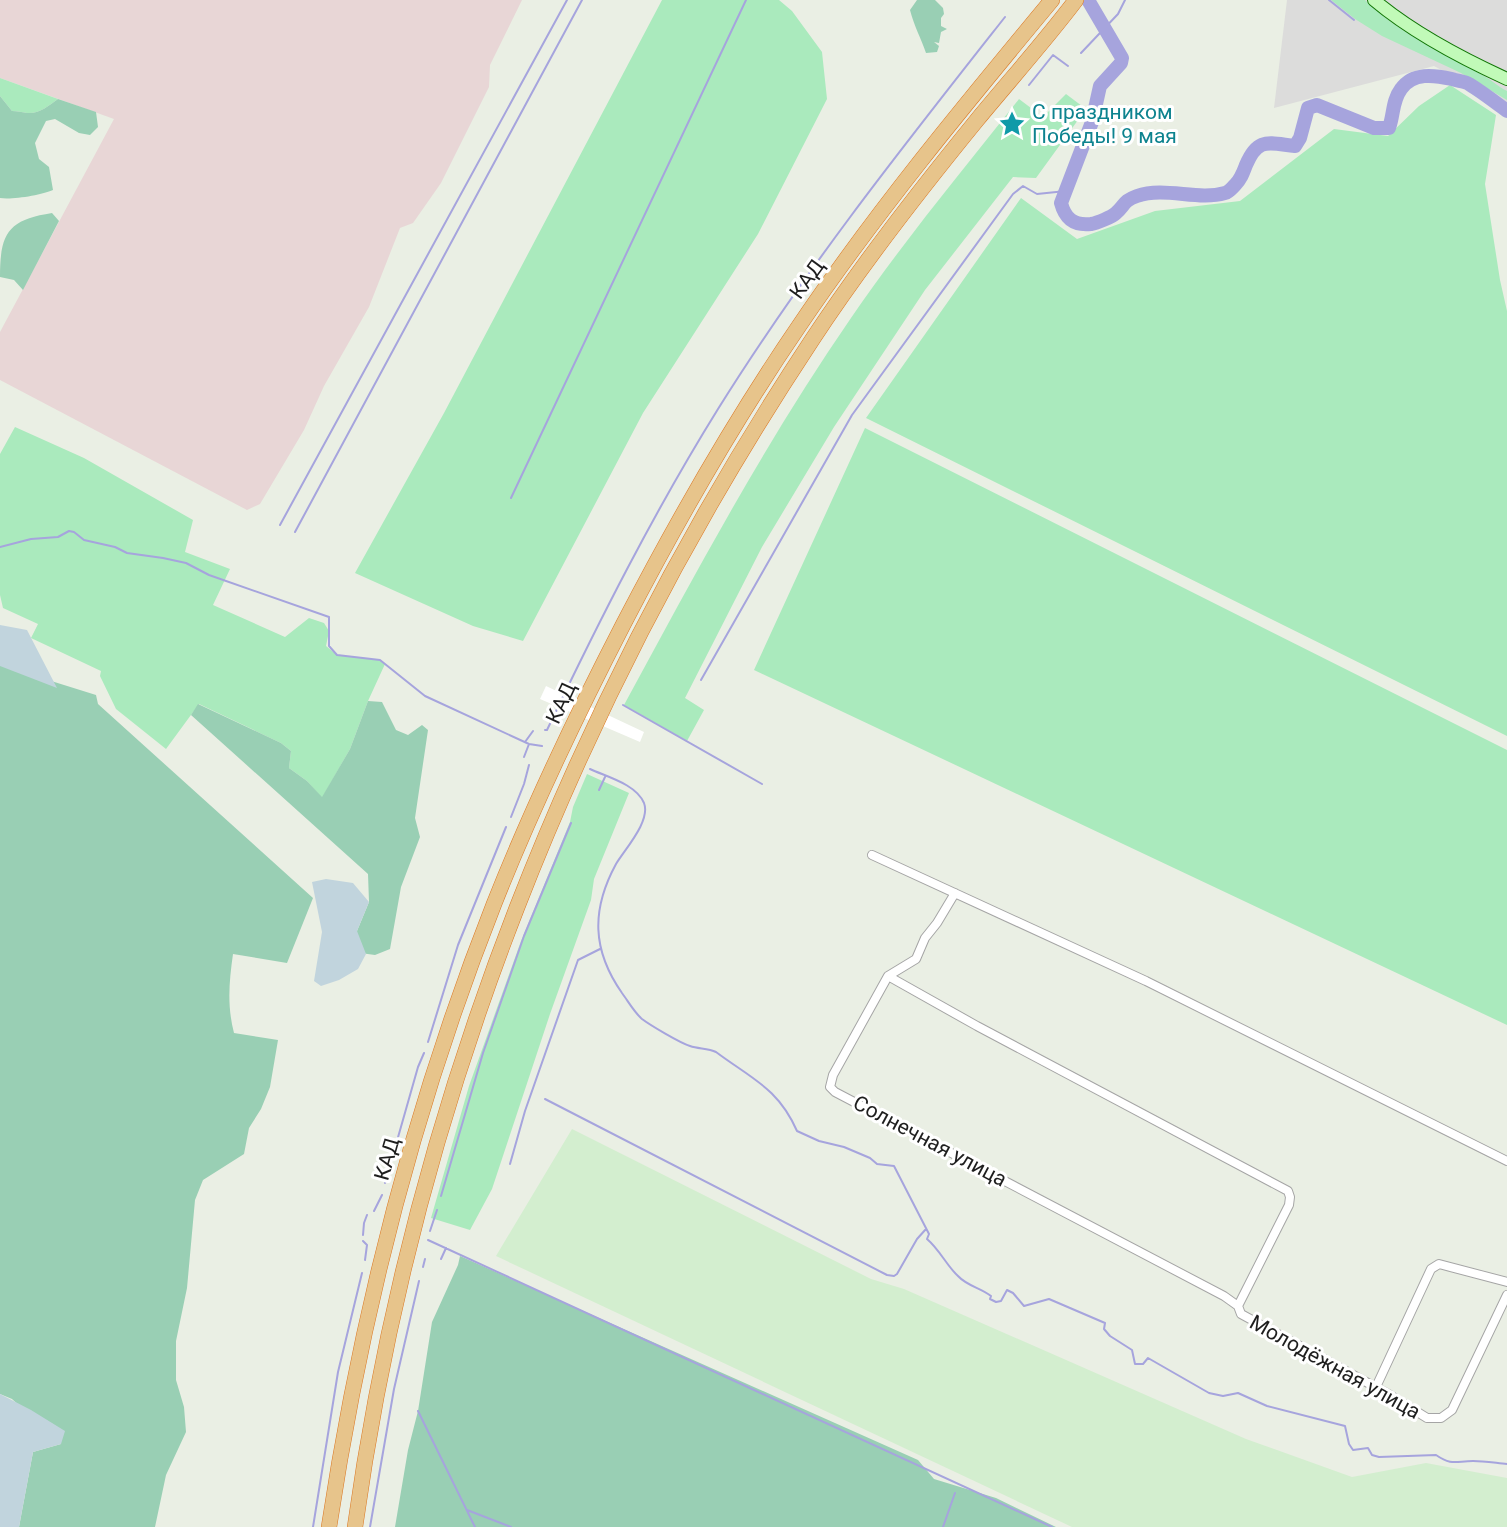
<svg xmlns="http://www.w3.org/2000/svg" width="1507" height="1527" font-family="Roboto,sans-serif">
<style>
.residential{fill:#dcdcdb}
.industrial{fill:#e8d6d6}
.farmland{fill:#d3eecf}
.grass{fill:#aaeabd}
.forest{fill:#99cfb4}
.wetland{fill:#c1d4dd}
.pier{fill:#fff}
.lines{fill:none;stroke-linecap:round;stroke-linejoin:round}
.stream{stroke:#a6a4dd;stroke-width:2}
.river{stroke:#a6a4dd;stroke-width:14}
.minor-casing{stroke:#a5a5a5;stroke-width:10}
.secondary-casing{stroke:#0f7604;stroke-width:14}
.motorway-casing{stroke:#db7723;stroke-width:16}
.minor{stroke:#fff;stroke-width:8}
.secondary{stroke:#c1fab8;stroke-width:12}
.motorway{stroke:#e7c48b;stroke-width:15}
.labels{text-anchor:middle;stroke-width:6;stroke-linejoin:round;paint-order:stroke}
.culture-label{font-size:21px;fill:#0d838f;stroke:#fff;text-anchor:start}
.street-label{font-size:21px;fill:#1e1e1e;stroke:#fff}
</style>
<rect width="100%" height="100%" fill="#eaefe4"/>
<!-- residential -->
<path class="residential" d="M1287,0H1507V106L1434,66L1274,108Z"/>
<!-- industrial -->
<path class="industrial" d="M0,0H522L490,65L489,87L441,183L413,223L400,228L369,307L324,386L304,430L260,504L247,510L0,380V332L114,119L0,78Z"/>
<!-- farmland -->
<path class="farmland" d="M572,1129L871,1279L904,1289L1246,1439L1352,1477L1426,1463L1507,1478V1527H1072L496,1256Z"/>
<!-- grass -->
<path class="grass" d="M662,0H779L792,11L822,52L827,99L758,234L643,413L523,641L473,626L355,573L444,413Z
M1331,0H1365C1400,34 1442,52 1484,76C1492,80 1498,87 1507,91V100L1461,73L1382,36L1355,19Z
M0,78L58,99C48,106 40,114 27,113C21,112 18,111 12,111L0,96Z
M1450,85L1496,115L1485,184L1500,280L1507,311V736L866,418L1021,198L1077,239L1155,211L1240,201L1334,129L1388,136L1419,106Z
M1066,94L1086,109L1036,178L1013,177L925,290L834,427L762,547L685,698L704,710L687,741L624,705C695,574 766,441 851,318C903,242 962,171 1019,99L1043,117Z
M15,427L84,458L193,520L185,552L230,569L213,605L285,637L309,618L324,623L329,631L326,646L337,655L380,660L385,664L368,701L350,749L322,798L307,781L289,768L291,751L281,743L199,704L166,749L116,709L100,676L101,671L31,638L38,624L3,608L0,595V454Z
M865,428L1507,750V1025L754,670Z
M587,774L629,793L594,879L591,900L550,1014L492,1189L470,1230L431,1218L469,1086L521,941L570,822L573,807Z"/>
<!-- forest -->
<path class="forest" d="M917,0H935L943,8L944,14L941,18V26L947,29L941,32L939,43L934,42L939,46L937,52L926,53C921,38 914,26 910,10Z
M0,96L12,111C18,111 21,112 27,113C40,114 48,106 58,99L96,112L98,127L90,135L79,133L55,119L46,121L35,143L39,159L49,167L53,190C42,195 12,200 0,198Z
M52,213L59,221L23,290L14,280L0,277C0,233 8,220 52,213Z
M0,665L96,695L98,704L313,898L287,963L233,954C229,982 227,1006 234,1033L278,1040L270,1087L261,1109L249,1128L244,1154L203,1180L195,1200L187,1288L176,1341V1380L184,1407L186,1432L166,1475L155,1527H19L33,1452L61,1444L12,1399L0,1394Z
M368,701L382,702L396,730L408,735L422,725L428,730L415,818L420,837L401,887L390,949L375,955L353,952L357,931L369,902L368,874L191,715L198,704L281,743L291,751L289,768L307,781L322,797L350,749Z
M460,1256L918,1460L934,1479L996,1498L1056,1527H395L408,1450L418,1411L432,1322L458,1265Z"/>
<!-- wetland -->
<path class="wetland" d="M0,625L27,630L57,688L0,666Z
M326,879L353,883L369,902L357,931L366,954L358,969L339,980L321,986L314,981L322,932L312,882Z
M0,1394L31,1410L65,1431L61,1444L33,1452L19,1527H0Z"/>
<!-- pier -->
<path class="pier" d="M546,686L644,732L640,742L540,699Z"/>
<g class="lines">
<!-- stream -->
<path class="stream" d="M1329,0L1354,20
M1081,53L1118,14L1125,0
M1029,85L1053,55L1068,66
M511,498L746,0
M280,525L567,0
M295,532L582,0
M0,547L31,539L58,537L69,531L74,532L84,540L115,547L127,553L163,558L186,563L209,575L329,617V646L337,655L380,660L425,696L529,744L542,746
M701,680L852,415L1013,194L1023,186L1037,194L1066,191
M623,705L762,784
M545,730H547C599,621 654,512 718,409C804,271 905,144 1005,17
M525,742L533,731
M524,757L529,744
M590,769C607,777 636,784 644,803C651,821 625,849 616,864C591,910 592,950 622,993C628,1001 634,1012 642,1019C650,1025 680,1043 690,1046C699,1049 708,1048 716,1052C752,1079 778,1088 797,1131L819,1141L844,1147L870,1158L877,1164L894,1166L929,1234L927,1239C940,1250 946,1265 958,1276C967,1286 981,1288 991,1296L990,1299L996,1302L1001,1301L1007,1290L1013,1293L1024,1306L1049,1299L1105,1323L1104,1329L1110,1336L1132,1350L1135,1364H1143L1148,1358L1209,1393L1223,1396L1238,1393L1267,1406L1345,1426L1349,1444L1353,1450L1368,1448L1372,1455L1379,1457L1436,1455C1452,1466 1456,1461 1473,1461C1484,1461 1496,1463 1507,1464
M599,790L605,777
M511,817L524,784L529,765
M428,1042L458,945L506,827
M545,1099L887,1275L894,1276L897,1274L917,1239L926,1229
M510,1164L525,1111L578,960L600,949
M385,1183L418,1067L424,1053
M441,1196L483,1053L524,936L571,823
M374,1211L382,1195
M430,1231L437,1210
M363,1235L364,1223L367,1215
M428,1240L1052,1527
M363,1241L367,1245L365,1260
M441,1259L446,1248
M423,1267L425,1259
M418,1411L475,1527
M467,1510L511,1527
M313,1527L338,1372L362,1273
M370,1527L394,1389L419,1281
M943,1527L955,1493"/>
<!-- river -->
<path class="river" d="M1088,0L1122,58L1121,63L1100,86L1092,122L1061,203C1065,218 1073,226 1091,224C1097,223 1112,217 1116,213C1125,205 1123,201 1137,196C1165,186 1197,201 1225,193C1229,192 1232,188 1235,185C1241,179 1243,173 1246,165C1258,137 1268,143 1295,146L1300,138L1308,108L1317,105L1374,128H1389C1394,114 1392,101 1401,89C1413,72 1434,75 1452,79C1457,81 1465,81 1469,84C1482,92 1495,102 1507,111"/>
<!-- minor casing -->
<g class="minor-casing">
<path id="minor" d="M872,855L1146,981L1507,1161
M955,893L937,923L925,938L916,959L888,976L833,1075L830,1087L835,1092L1224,1296L1238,1306
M888,976L977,1026L1288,1191L1290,1197L1289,1205L1238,1306
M1238,1306L1241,1314L1390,1395L1427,1418H1441L1452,1410L1507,1295
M1376,1387L1431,1269L1439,1264L1507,1282"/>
</g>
<!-- secondary casing -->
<g class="secondary-casing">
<path id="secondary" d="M1374,0C1413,33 1461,58 1507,79"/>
</g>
<!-- motorway casing -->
<g class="motorway-casing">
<path id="motorway" d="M329,1527C361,1315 415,1104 494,904C532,808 577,714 624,623C677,521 734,421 799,326C876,212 964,106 1052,0
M355,1527C414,1101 575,698 812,340C862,264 919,191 977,120C1010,80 1045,41 1076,0"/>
</g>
<!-- minor -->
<use href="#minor" class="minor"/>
<!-- secondary -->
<use href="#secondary" class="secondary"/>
<!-- motorway -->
<use href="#motorway" class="motorway"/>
</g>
<!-- icons -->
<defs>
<g id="sight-bare" transform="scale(2.07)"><path d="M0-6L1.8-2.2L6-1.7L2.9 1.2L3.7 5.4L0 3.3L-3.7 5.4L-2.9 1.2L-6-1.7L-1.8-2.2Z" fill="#0f9aa8" stroke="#fff" stroke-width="2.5" paint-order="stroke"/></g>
</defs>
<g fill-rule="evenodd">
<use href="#sight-bare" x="1012" y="124"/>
</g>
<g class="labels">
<!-- culture labels -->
<g class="culture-label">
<text x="1032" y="119">С праздником<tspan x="1032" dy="24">Победы! 9 мая</tspan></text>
</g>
<!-- street labels -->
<g class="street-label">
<text transform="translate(807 279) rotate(-54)" y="7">КАД</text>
<text transform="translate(561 703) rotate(-65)" y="7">КАД</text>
<text transform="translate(930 1141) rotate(28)" y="7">Солнечная улица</text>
<text transform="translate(387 1159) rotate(-74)" y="7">КАД</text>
<text transform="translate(1335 1367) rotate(29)" y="7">Молодёжная улица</text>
</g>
</g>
</svg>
